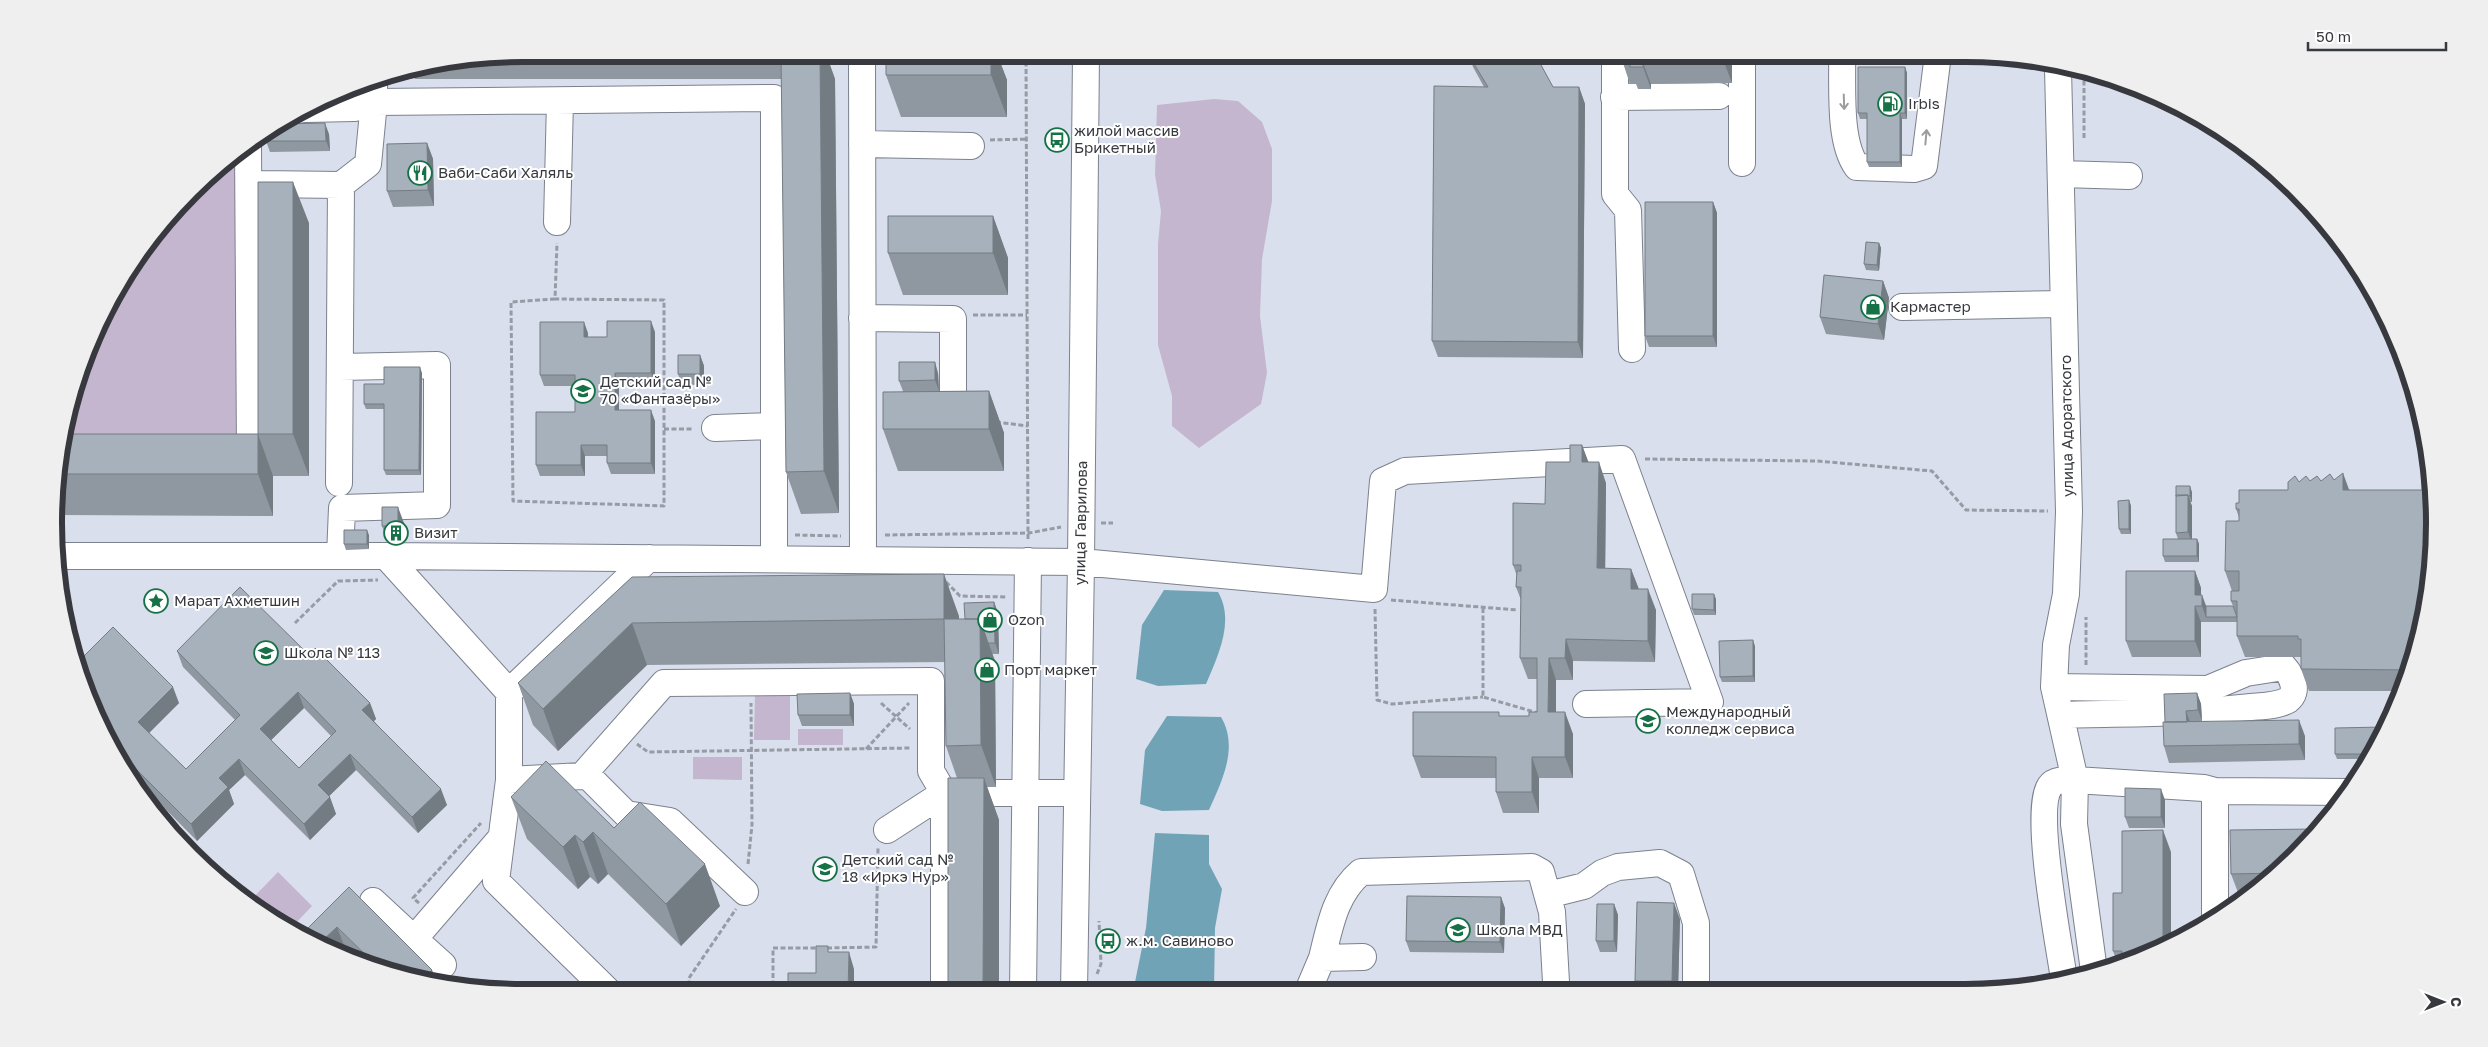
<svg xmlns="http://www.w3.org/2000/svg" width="2488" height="1047" font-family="'Golos Text',sans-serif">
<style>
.green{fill:#c5b6cf}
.water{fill:#71a3b6}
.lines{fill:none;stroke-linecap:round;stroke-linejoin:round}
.minor-casing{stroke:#7c818d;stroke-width:28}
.path{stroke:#979ba5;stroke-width:3;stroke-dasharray:5 2.5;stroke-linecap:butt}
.minor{stroke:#fff;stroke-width:26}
.wall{fill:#8f98a1;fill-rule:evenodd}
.shaded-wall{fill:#747c83}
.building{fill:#a6b1bb;stroke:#747c83;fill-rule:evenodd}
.oneway{stroke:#9b9c9e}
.labels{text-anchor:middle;stroke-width:4;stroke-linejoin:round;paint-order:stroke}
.poi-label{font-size:15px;fill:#37393e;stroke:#fff;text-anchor:start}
.street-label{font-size:15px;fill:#37393e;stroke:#fff}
.rim{fill:none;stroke:#37393e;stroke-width:6}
</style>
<rect width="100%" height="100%" fill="#d9dfec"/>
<!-- green -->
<path class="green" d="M1214,99L1238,101L1262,122L1272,149V201L1262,259L1260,316L1267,373L1261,404L1199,448L1172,426V396L1158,345V244L1161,211L1155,175L1157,105Z
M237,154L241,445L62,442L79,372L117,289L214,170Z
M755,692H790V740H754Z
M798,729H843V745H798Z
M693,757H742V780L693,779Z
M278,872L312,906L293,926L249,902Z"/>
<!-- water -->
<path class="water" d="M1164,590L1218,592C1235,621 1218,656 1206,684L1158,686L1136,679L1142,625Z
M1167,716L1221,717C1239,747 1222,781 1209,810L1162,811L1140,804L1145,750Z
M1155,833L1209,835V864L1222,889L1215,928L1214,991L1133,992L1146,928Z"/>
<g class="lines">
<!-- minor casing -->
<g class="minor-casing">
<path id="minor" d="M862,54L863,560
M1615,54V194L1628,210L1632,349
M1742,54V163
M1842,54C1843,86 1838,141 1857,167L1914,169L1924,166L1938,54
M2058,69L2069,512L2066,594L2056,645L2054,687L2075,780L2074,824L2094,971
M1614,97L1719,96
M306,109L354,108L374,102L774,98V559
M862,144L971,146
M2061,174L2129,176
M259,184L341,185L368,164L374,102V79
M557,222L560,101
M1902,307L2064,304
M862,318L953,319V405
M340,367L437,365V505L342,508L340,556
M715,428L774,426
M234,453H250L248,146
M339,483L341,185
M61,556H386L1081,562L1374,589L1383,481L1405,471L1622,459L1710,702L1586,704
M386,556L509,692L649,558
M2054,687L2208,689L2246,673L2284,667C2291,675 2300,691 2288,700C2278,706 2262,706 2251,707C2188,714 2124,713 2061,715
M509,692V780L496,881L610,993
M585,773L626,814L670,821L745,892
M509,780L582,776L664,683L931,681V771L944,793H1077
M2215,791V914
M887,830L944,793
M1548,895L1584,886L1602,873L1618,867L1660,863L1681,874L1696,923V990
M373,901L414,939
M1322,958C1330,926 1335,894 1361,872L1532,867L1541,872L1552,912L1556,982
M443,965L414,939L501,838
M2064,979C2059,945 2033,810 2050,786C2055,779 2068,780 2075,780L2204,788L2215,791L2349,792
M1308,991L1322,958L1363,957
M944,992V793
M1023,992L1028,561
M1074,992L1081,562L1086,54"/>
</g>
<!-- path -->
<path class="path" d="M1026,54L1028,541
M2084,73V140
M990,140L1027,139
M555,299L511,302L513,501L664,506V300L555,299L557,243
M973,315H1027
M996,422L1028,426
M664,429H694
M1645,459L1817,461L1932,471L1966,510L2048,511
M1101,523H1113
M795,535L841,536
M885,535L1029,533L1061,527
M946,582L960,596L1007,597
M1391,600L1518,610
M1483,608V697L1538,713
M1375,609L1377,700L1392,704L1483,697
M295,623L338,581L378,580
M2086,665V617
M881,703L910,729
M637,744L648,752L911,748
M866,749L909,703
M748,864L752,825L751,703
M419,903L413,898L481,823
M827,948L876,947L878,848
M1097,974L1101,964L1099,921
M689,993V978L736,909
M773,993V948H820"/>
<!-- minor -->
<use href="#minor" class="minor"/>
</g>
<!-- wall -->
<path class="wall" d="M524,54H826L835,79L839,513L801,514L786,472L782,79H415L413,72Z
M997,54L1007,80V117H901L886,75Z
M1468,54H1535L1553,87H1579L1585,104L1583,358L1438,357L1432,341L1484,87L1473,67Z
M1582,54H1601V63H1585Z
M1732,54V83L1651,84V89H1638L1636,84H1630L1623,63Z
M1905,67L1907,73V119H1902V167H1869L1867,162V119H1860L1858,113Z
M329,134L330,151L270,152L266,141Z
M427,143L433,159L434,206L393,207L387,191Z
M1713,202L1717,213V347H1649L1645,336Z
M993,216L1008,258V295H903L888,253Z
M309,223V476H273V516L60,515L58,462L258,434Z
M1879,243L1881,248L1879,271L1866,270L1864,264Z
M1883,281L1889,298L1884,340L1826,334L1820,317Z
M655,332V384H619V410L655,421V474H611L607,463V456H585V476H540L536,465L575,412V386H544L540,375L588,333V337H607Z
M700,355L704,366V385H682L678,374Z
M422,373L421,475H386L384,470V409H366L364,404L384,384Z
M938,373L939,391H906H989L1004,433V471H898L883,429L903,391L899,381Z
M1582,445L1588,462L1606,483L1605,569H1631L1639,589L1656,610L1655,662L1573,661V680H1556V712L1573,734V778H1539V813H1503L1496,792V778H1421L1413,756L1500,716H1529L1537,712V679H1528L1520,658L1521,600L1516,587L1517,576L1513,565L1570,462Z
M2334,480L2350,490L2430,585L2409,674L2401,691H2309L2301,669V657H2245L2237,636V622H2201V657H2132L2126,641L2195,571L2201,588V595L2206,606H2233L2231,601L2232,591L2225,571L2239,521V517L2236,509L2239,503L2288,490L2299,482Z
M2192,492V502H2190L2192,506V539H2197L2199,544V562H2165L2163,556L2178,539L2176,533V496Z
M2129,500L2131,506V534H2121L2119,529Z
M404,523V542L388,543L382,526Z
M369,535V549L346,550L344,544Z
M632,577L959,616V619H965L994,602L998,613L999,654H992L995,661L996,787H987L999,820V992H948L957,778L946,746L945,662L647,665L558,751L533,725L518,683Z
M1716,599V615H1694L1692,609Z
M1755,646V682H1722L1720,677Z
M177,651L308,654L370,703L376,719L374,721L447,805L418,833L356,770L329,796L336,814L310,840L245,775L229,790L234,804L197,841L121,764L117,759L80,660L179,703L149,733L186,769L235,720L183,667ZM304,708L331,736L299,768L271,740Z
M850,693L854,704V726H802L798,715Z
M2197,693L2201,704L2202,721L2305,736V760L2169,763L2164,746L2165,722Z
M2383,727L2368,759H2337L2335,754Z
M511,797L614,828L720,906L681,946L608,874L598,884L590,877L578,889L527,839Z
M2165,800V828H2129L2125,817Z
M2316,829L2274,877L2245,895H2239L2231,874Z
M2171,852L2145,957L2118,964L2113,951L2122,893Z
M349,887L432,970L435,979L373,968L357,960L345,948L341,951L304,932Z
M1614,904L1618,915L1617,952H1600L1596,941Z
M1505,908L1504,953L1410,952L1406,941Z
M1680,919L1678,990H1639L1635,981Z"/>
<!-- shaded-wall -->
<path class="shaded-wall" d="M820,54H826L835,79L839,513L824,471Z
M991,54H997L1007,80V117L991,75Z
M1598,54H1601V63Z
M1724,54H1732V83L1724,62Z
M1643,63L1651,84V89L1643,67Z
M1905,67L1907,73V119L1905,113Z
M1579,87L1585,104L1583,358L1578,342Z
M1900,113L1902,119V167L1900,162Z
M325,123L329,134L330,151L326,141Z
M427,143L433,159L434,206L428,190Z
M293,182L309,223V476L293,434Z
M1713,202L1717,213V347L1713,336Z
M993,216L1008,258V295L993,253Z
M1879,243L1881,248L1879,271L1877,265Z
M1883,281L1889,298L1884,340L1878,324Z
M651,321L655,332V384L651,373Z
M584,322L588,333V348L584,337Z
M700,355L704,366V385L700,374Z
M935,362L938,373L939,391L935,380Z
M420,367L422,373L421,475L419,470Z
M615,373L619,384V421L615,410Z
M989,391L1004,433V471L989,429Z
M651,410L655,421V474L651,463Z
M258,434L273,476V516L258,474Z
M581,445L585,456V476L581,465Z
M1582,445L1590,466L1582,462Z
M1599,462L1606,483L1605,590L1597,568Z
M2343,473L2351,495L2343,490Z
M2190,486L2192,492V502L2190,496Z
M2188,495L2192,506V543L2188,532Z
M2129,500L2131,506V534L2129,529Z
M398,507L404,523V542L398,526Z
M367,530L369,535V549L367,544Z
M2197,539L2199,544V562L2197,556Z
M1631,569L1639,590L1631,589Z
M2195,571L2201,588V606L2195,595Z
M944,574L959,616L960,661L944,619Z
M1648,589L1656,610L1655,662L1648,641Z
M1714,594L1716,599V615L1714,610Z
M2202,595L2208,611L2206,617L2202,606Z
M994,602L998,613L999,654L995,643Z
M2195,606L2201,622V657L2195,641Z
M980,619L995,661L996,787L981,745Z
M632,623L647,665L558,751L543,709Z
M1566,639L1573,661V680L1565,658Z
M1753,640L1755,646V682L1753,676Z
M1549,658L1556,680V734L1548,712Z
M173,687L179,703L144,738L138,722Z
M298,692L304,708L266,745L260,729Z
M850,693L854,704V726L850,715Z
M2197,693L2201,704L2202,721L2198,710Z
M370,703L376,719L368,727L362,710Z
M2186,711L2190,722L2187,727Z
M1565,712L1573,734V778L1565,757Z
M2299,720L2305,736V760L2299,744Z
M350,754L356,770L324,801L318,785Z
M1532,757L1539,778V813L1532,792Z
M239,759L245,775L229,790L234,804L197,841L191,824L219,778Z
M984,778L999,820V992H983Z
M441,789L447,805L418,833L412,817Z
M2161,789L2165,800V828L2161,817Z
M330,797L336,814L310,840L304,824Z
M2163,830L2171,852V941L2163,946Z
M593,832L608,874L598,884L583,842Z
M575,835L590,877L578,889L563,847Z
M705,864L720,906L681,946L666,904Z
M1501,897L1505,908L1504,953L1500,942Z
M1674,903L1680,919L1678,990H1675L1672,981Z
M1614,904L1618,915L1617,952L1614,941Z
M337,927L345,948L341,951L322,941Z
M849,952L854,969V992H848Z
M432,970L435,979L425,977Z"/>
<!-- building -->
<path class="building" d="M781,54H820L824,471L786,472Z
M886,54H991V75H886Z
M1468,54H1535L1553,87H1579L1578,342L1432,341L1434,86L1488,87Z
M1622,54H1724V62L1643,63V67H1630V63H1623Z
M1858,67H1905V113H1900V162H1867V113H1858Z
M325,123L326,141H266V133L279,124Z
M427,143L428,190L387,191V144Z
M258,182H293V434H258Z
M1645,202H1713V336H1645Z
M888,216H993V253H888Z
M1866,242L1879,243L1877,265L1864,264Z
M1824,275L1883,281L1878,324L1820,317Z
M607,321H651V373H615V410H651V463H607V445H581V465H536V412H575V375H540V322H584V337H607Z
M678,355H700V374H678Z
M899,362H935V380L899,381Z
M384,367H420L419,470H384V404H364V384H384Z
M989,391V429H883V392Z
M64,434H258V474H58V462Z
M1570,445H1582V462H1599L1597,568L1631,569V589H1648V641L1566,639L1565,658H1549L1548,712H1565V757H1532V792H1496V757L1413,756V712H1499V716H1529V712H1537V658H1520L1521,587H1516L1517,571H1521V565H1513V503L1545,504L1546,462H1570Z
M2343,473V490H2422V473H2430L2433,492L2430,585L2410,670L2301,669V639H2298V636H2237V601H2231V591H2239V571H2225L2226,521H2239V509H2236V503H2239V490H2288V482L2295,476L2299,482L2306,476L2310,481L2317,476L2321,481L2330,474L2334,480Z
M2176,486H2190V496H2188V495L2176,496Z
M2176,495H2188V532L2176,533Z
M2129,500V529H2119L2118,501Z
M382,507H398V526H382Z
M344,530H367V544H344Z
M2163,539H2197V556H2163Z
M2126,571H2195V595H2202V606H2195V641H2126Z
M944,574V619H980L981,745L946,746L944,619L632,623L543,709L518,683L632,577Z
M240,587L308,654L315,648L370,703L362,710L441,789L412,817L350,754L318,785L330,797L304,824L239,759L219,778L228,787L191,824L112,745L80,660L113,627L173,687L138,722L186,769L240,715L177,651ZM298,692L336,731L299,768L260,729Z
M1692,594H1714V610L1692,609Z
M994,602L995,643H988L980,619H965L964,603Z
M2206,606H2233L2237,617H2206Z
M1753,640V676L1720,677L1719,641Z
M850,693V715H798L797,694Z
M2197,693L2198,710L2186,711L2187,722H2165L2164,694Z
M2299,720V744L2164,746L2163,722Z
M2383,727L2370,754H2335V728Z
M546,761L614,828L640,802L705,864L666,904L593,832L583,842L575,835L563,847L511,797Z
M948,778H984L983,992H948Z
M2125,788L2161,789V817H2125Z
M2316,829L2277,873L2231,874L2230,830Z
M2163,830V946L2145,957L2122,963V951H2113V893H2122V831Z
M349,887L432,970L425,977L381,970L337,927L322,941L304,932Z
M1407,896L1501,897L1500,942L1406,941Z
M1637,902L1674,903L1672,981H1635Z
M1597,904H1614V941H1596Z
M816,946H828V952H849L848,992L784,993V990H788V973H816Z"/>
<!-- one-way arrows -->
<defs><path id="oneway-shaft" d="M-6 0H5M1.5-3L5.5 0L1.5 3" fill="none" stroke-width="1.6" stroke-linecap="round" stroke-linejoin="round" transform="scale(1.25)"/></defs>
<g class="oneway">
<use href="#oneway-shaft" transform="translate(1844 102) rotate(88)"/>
<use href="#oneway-shaft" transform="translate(1926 137) rotate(-85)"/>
</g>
<!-- icons -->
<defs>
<g id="fuel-ring" transform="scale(1.25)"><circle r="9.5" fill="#fff" stroke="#167246" stroke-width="1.5"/><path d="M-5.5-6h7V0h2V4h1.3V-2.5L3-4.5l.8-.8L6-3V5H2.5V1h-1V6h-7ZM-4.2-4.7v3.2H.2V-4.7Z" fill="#167246"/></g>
<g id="bus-ring" transform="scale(1.25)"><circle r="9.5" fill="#fff" stroke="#167246" stroke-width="1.5"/><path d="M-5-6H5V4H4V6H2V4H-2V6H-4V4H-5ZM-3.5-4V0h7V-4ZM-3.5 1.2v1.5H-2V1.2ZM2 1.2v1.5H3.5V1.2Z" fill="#167246"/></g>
<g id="restaurant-ring" transform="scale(1.25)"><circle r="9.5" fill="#fff" stroke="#167246" stroke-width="1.5"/><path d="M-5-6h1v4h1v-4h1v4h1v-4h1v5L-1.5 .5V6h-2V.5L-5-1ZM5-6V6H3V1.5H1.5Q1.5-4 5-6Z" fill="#167246"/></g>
<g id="shop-ring" transform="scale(1.25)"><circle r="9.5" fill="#fff" stroke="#167246" stroke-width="1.5"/><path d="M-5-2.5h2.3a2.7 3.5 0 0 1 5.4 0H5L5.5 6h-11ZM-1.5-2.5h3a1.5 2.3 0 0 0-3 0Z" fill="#167246"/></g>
<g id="school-ring" transform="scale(1.25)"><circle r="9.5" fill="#fff" stroke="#167246" stroke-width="1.5"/><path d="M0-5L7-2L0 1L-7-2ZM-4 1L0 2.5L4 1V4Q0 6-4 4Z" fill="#167246"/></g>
<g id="building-ring" transform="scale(1.25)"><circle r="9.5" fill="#fff" stroke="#167246" stroke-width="1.5"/><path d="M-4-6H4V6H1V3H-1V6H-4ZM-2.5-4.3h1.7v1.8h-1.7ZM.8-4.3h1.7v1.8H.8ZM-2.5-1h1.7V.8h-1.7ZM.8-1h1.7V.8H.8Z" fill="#167246"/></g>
<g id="sight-ring" transform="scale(1.25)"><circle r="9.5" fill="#fff" stroke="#167246" stroke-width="1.5"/><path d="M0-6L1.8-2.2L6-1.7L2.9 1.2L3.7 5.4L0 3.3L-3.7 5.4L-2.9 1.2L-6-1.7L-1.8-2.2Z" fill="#167246"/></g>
<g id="university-ring" transform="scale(1.25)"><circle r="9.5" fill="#fff" stroke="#167246" stroke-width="1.5"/><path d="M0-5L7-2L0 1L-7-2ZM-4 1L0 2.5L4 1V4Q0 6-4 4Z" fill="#167246"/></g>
</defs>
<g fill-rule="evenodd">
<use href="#fuel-ring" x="1890" y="104"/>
<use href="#bus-ring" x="1057" y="140"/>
<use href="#restaurant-ring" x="420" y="173"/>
<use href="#shop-ring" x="1873" y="307"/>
<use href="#school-ring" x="583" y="391"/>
<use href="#building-ring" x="396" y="533"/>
<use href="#sight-ring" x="156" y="601"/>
<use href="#shop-ring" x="990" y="620"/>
<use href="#school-ring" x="266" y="653"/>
<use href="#shop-ring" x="987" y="670"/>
<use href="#university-ring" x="1648" y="721"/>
<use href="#school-ring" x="825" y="869"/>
<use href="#university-ring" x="1458" y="930"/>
<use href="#bus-ring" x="1108" y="941"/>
</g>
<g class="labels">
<!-- poi labels -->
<g class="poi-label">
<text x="1908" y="109">Irbis</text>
<text x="1074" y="136">жилой массив<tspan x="1074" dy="17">Брикетный</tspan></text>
<text x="438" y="178">Ваби-Саби Халяль</text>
<text x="1890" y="312">Кармастер</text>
<text x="600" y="387">Детский сад №<tspan x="600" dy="17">70 «Фантазёры»</tspan></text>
<text x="414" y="538">Визит</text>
<text x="174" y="606">Марат Ахметшин</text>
<text x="1008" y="625">Ozon</text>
<text x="284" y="658">Школа № 113</text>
<text x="1004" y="675">Порт маркет</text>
<text x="1666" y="717">Международный<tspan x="1666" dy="17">колледж сервиса</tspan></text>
<text x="842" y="865">Детский сад №<tspan x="842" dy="17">18 «Иркэ Нур»</tspan></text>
<text x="1476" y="935">Школа МВД</text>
<text x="1126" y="946">ж.м. Савиново</text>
</g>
<!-- street labels -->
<g class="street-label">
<text transform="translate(2067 426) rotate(-91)" y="5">улица Адоратского</text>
<text transform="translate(1081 523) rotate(-89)" y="5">улица Гаврилова</text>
</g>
</g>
<!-- crop -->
<path d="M0 0H2488V1047H0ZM523 62H1965A461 461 0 0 1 2426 523V523A461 461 0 0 1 1965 984H523A461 461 0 0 1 62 523V523A461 461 0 0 1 523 62Z" fill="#efeff0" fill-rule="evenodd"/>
<path class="rim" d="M523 62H1965A461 461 0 0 1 2426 523V523A461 461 0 0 1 1965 984H523A461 461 0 0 1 62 523V523A461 461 0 0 1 523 62Z"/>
<!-- north arrow -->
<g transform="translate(2443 1002) rotate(90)" stroke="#ffffff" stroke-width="4" paint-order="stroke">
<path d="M0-4L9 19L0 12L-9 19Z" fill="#37393e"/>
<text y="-8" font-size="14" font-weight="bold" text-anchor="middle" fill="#37393e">С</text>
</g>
<!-- scale -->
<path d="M2308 42v8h138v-8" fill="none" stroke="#37393e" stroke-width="2.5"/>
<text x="2316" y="42" font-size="15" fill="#37393e" stroke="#ffffff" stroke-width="4" paint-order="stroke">50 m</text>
</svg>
